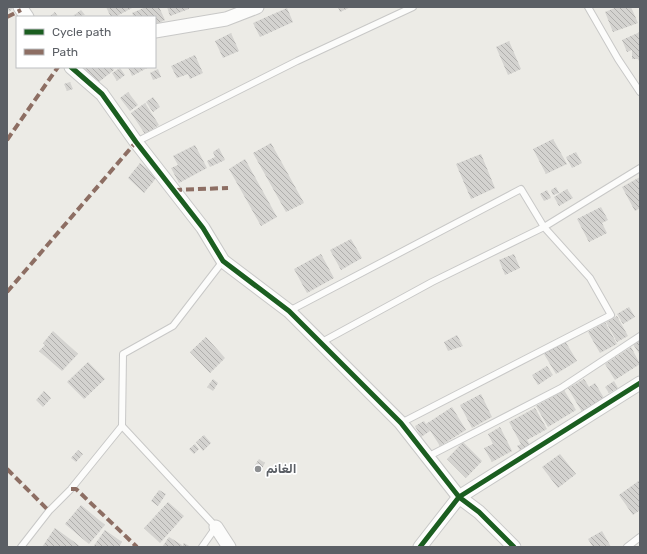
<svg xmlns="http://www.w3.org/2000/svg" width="647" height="554" font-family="Rubik,Cairo,sans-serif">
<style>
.building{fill:url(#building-back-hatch)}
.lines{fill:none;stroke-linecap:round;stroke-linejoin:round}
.service-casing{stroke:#c8c8c7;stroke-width:8}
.minor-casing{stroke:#c8c8c7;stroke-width:15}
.service{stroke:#fcfcfb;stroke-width:6}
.minor{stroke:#fcfcfb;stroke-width:13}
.quiet{stroke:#8d6e63;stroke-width:4;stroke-dasharray:8 4;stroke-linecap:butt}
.cycleway-casing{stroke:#fff;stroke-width:8}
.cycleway{stroke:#1b5e20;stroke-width:5}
.poi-dot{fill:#8e9092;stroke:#fff;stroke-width:1.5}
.labels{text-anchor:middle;stroke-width:3.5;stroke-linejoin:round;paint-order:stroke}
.poi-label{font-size:12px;font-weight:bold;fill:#5b5f65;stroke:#fff;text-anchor:start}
</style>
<defs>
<pattern id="building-back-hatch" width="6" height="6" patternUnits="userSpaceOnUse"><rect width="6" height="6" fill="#d4d3d0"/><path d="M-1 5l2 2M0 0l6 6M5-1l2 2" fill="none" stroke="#afaeac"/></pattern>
</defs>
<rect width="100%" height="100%" fill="#ecebe6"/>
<!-- building -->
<path class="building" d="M7,7H14L9,12Z
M106,7H134L115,17H111Z
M146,7H159L165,20L155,25V17H134L132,13Z
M167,7H188L189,9L170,16Z
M338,7H351L340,12Z
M617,7H631L638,23L613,32L605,12Z
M287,8L293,22L260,37L253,23Z
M81,10L85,15L74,17L73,16Z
M55,12L58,17H49Z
M640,32V63L638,59H632V50L627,52L622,40Z
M231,33L239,51L223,58L215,41Z
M509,41L521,69L508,75L496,47Z
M195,55L203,73L190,79L188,74L177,78L171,66Z
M80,67H112L114,70L95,85Z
M128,67H149L132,76Z
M120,68L125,75L117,81L112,73Z
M158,69L161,77L153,80L150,73Z
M70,82L73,89L67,91L64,84Z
M128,92L138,105L130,111L120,98Z
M153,97L160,107L153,112L146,102Z
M145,103L159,125L145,134L131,113Z
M553,139L567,164L546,174L533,149Z
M271,143L304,203L286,212L253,153Z
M195,145L207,168L179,183L171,168L178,165L173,156Z
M219,148L225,160L210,167L207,161L215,157L213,152Z
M576,152L582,163L572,168L566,157Z
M481,154L495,188L471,199L456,164Z
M245,159L277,217L261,226L229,169Z
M140,163L157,177L144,193L128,178Z
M640,177V208L635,211L622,187Z
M556,187L559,193L553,195L551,190Z
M567,189L573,198L559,206L554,197Z
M547,190L551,198L544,201L540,194Z
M601,207L608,220L602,223L607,233L589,242L577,219Z
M351,239L362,258L341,270L330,250Z
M321,254L334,278L307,293L294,269Z
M514,254L520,268L505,275L499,260Z
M629,307L635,317L623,324L617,314Z
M617,316L628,336L617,342L606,322Z
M605,322L617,344L600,353L588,332Z
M53,331L78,354L62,371L39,351L45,345L43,343Z
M457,335L463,346L448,351L444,342Z
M206,337L225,358L210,373L190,352Z
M640,339V355L633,344Z
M565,341L577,361L556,374L544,354Z
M631,347L640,364L615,380L605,364Z
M88,362L105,379L84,399L67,382Z
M547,366L553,375L538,385L532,375Z
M213,379L218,383L213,391L207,387Z
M584,379L589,387L595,383L604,398L582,412L568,388Z
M614,381L618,388L609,393L605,387Z
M564,390L576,410L548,427L536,406Z
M44,391L51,398L43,407L36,400Z
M481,394L492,417L472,428L460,405Z
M452,407L466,430L440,446L426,424Z
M535,408L547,429L527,440L530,445L520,450L517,446L521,444L509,422Z
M424,421L430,431L421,437L415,426Z
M500,427L512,451L492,462L484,448L493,444L488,434Z
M204,435L211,443L203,451L196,442Z
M463,442L482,461L466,478L447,459Z
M195,444L199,449L194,454L189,449Z
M78,450L83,454L76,462L71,458Z
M560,454L576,474L558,488L542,467Z
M259,459L265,463L260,472L253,468Z
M640,480V510L633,515L619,495Z
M159,490L166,494L158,506L151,501Z
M168,502L184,516L160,543L144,528Z
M81,505L105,525L89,544L65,524Z
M55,528L81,547H42Z
M105,530L122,542L119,547H93Z
M602,531L611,547H593L588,539Z
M169,537L182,545L181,547H162Z
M184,543L191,547H182Z"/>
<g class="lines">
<!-- service casing -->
<g class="service-casing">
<path id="service" d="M588,7L618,59L640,92
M136,142L297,61L413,7
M289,311L521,189L544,227L640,168
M322,342L432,282L544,227L590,278L611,315L401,423
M122,426L216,527L202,547
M429,456L561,388L640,336
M21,547L49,511L71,489L122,426L123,354L173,326L223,261
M627,547L640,537"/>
</g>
<!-- minor casing -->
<g class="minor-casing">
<path id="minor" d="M20,7L27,17
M155,31L226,19L257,7
M71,67L102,94L136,142L203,228L223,261L289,311L401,423L459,497L479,512L514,547
M216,527L229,547
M420,547L459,497L640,383"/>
</g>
<!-- service -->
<use href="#service" class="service"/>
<!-- minor -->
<use href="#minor" class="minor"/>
<!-- quiet -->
<path class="quiet" d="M7,17L21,10
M7,140L58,67
M174,190L228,188
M7,292L136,142
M7,469L49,511
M71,489H76L137,547"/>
<!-- cycleway casing -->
<g class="cycleway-casing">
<path id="cycleway" d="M71,67L102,94L136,142L203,228L223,261L289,311L401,423L459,497L479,512L514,547
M420,547L459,497L640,383"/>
</g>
<!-- cycleway -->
<use href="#cycleway" class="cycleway"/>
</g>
<!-- markers -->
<circle class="poi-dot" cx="258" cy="469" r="4"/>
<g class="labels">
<!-- poi labels -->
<g class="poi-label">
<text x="266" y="473">الغانم</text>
</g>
</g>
<!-- border -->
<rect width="647" height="554" fill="none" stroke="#5b5f65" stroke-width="16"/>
<!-- legend -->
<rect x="16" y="16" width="140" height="52" fill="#ffffff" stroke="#bdbfc1"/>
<rect x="24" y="29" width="20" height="6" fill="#1b5e20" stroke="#bdbfc1"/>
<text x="52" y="36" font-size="12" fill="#5b5f65">Cycle path</text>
<rect x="24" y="49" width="20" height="6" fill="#8d6e63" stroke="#bdbfc1"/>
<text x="52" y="56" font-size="12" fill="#5b5f65">Path</text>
</svg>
